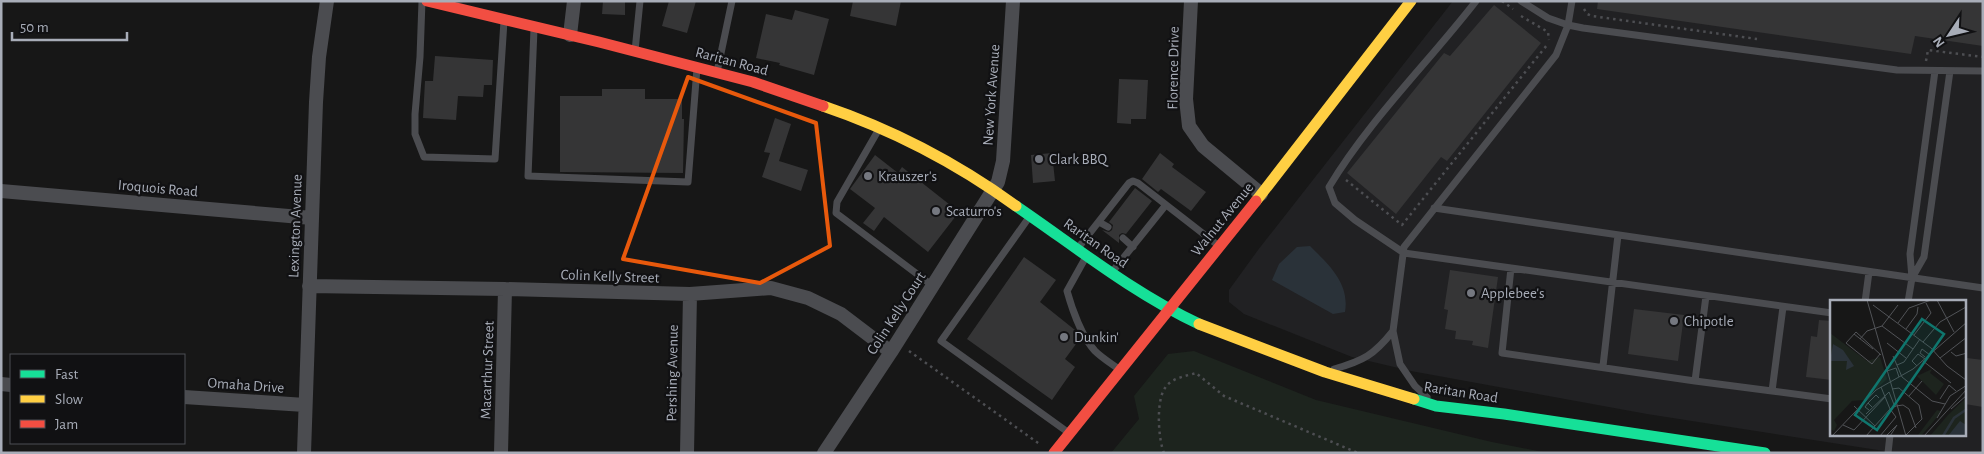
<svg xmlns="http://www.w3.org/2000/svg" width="1984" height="454" font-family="'Alegreya Sans',sans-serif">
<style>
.built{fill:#212123;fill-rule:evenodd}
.green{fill:#1d241e}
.water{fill:#2a3239}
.building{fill:#353536}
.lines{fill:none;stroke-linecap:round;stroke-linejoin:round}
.path{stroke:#4d4e52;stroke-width:2.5;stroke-dasharray:2.5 4;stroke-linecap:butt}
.lane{stroke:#4b4c50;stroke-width:7}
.street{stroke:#4b4c50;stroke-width:14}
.fast{stroke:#16e098;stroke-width:11}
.slow{stroke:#ffcf43;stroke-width:11}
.jam{stroke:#f24e42;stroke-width:11}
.marked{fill:none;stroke:#e8590c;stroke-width:4;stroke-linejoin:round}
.poi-dot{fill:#757880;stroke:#111113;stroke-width:2}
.labels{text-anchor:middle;stroke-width:4.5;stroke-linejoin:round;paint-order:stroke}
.street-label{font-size:15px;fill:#a8adb8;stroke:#111113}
.poi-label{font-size:15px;fill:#a8adb8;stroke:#111113;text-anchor:start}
.inset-river{fill:none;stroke:#2a3239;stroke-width:2.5}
.inset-road{fill:none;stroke:#515357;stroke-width:1}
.view{fill:#0f766e;fill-opacity:0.15;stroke:#0f766e;stroke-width:2.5}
.inset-edge{fill:none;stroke:#a8adb8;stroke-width:2.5}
</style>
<rect width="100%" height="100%" fill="#171717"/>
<!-- built -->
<path class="built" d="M1453,1H1983V453H1897L1647,414L1411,371L1352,357L1244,314L1229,302V290L1258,250ZM1832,302H1965V435H1832Z"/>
<!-- green -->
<path class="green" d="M1194,351L1316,400L1492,442L1548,453H1111L1139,419L1134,396L1168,354Z"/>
<!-- water -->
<path class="water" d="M1310,246C1328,264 1350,283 1345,312L1333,314L1272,280L1279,264L1297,247Z"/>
<!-- building -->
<path class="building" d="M603,1H625V15L602,14Z
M669,1H696L687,33L662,26Z
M853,1H901L896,26L850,16Z
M1598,1H1983V46L1915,36L1911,54L1597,9Z
M1494,5L1541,43L1447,161L1441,157L1396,214L1347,173L1444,53L1450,56Z
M795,10L829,19L814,75L779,65L780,63L756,58L766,14L792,20Z
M435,56L493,60L492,85H484L483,97L458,96L456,120L423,118L425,81H433Z
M1119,79L1148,80L1146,119H1131V124L1117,123Z
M602,89H645V99H682V119H684L683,173L560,172V96H602Z
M775,118L791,124L779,161L808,170L801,191L762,177L770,153L764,152Z
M1052,153L1055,181L1033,183L1031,155Z
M1160,153L1174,164L1172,167L1206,192L1191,211L1161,189L1158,192L1142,179Z
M875,155L898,173L902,167L959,212L928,252L884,217L874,231L863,223L875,208L850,189Z
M1135,188L1152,201L1126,234L1122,233L1119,235V243L1102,230L1109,232L1112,230L1113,225L1109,222Z
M1024,257L1056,280L1040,302L1075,330L1076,344L1065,359L1075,367L1052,400L967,339Z
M1450,270L1498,277L1488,348L1472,345L1473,341L1455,339L1456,331L1445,329L1448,310L1444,309Z
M1634,309L1684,315L1678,361L1628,354Z
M1819,320L1832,321V380L1806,377L1811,336L1817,337Z
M1967,358L1983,360V407L1965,404V374Z"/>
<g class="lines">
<!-- path -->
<path class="path" d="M1502,1L1513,9
M1584,9L1587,14L1592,16L1757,39
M1521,16L1548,32L1549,40
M1926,61L1928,50L1983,57
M1346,180L1402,225L1547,45
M909,351L1041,445
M1164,453C1158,438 1156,401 1165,388C1171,378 1186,376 1196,373L1224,396L1358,453"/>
<!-- lane -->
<path class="lane" d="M422,1L420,57L415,114V134L424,157L495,159L504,21
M1476,1C1428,63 1370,119 1329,187L1335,203L1355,220L1404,253L1832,313
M1521,1L1548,18L1568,25L1572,1
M534,29L528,176L688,182L697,68
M635,51L640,1
M717,72L732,1
M879,129L837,202L836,213L933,286
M1434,208L1983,288
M1030,216L941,341L1069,433
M1099,222L1108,227
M1123,238L1133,247
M1078,248L1129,183L1133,181L1138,183L1219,246
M1087,255L1067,291C1072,309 1082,337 1095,351C1102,358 1112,364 1120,370
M1511,268L1502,353L1695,381
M1112,272L1165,206
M1912,278L1924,257L1950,71
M1706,296L1695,381L1772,391L1783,307
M1865,302L1869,272
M1908,302L1912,278L1910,254L1935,71
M1603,366L1618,235
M1334,369C1363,361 1374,355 1393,331
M1772,391L1832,399
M1427,397L1415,386L1400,364L1393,331L1404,247L1556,55L1568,25L1583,28L1897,70L1983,71
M1888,453L1890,435"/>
<!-- street -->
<path class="street" d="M1191,1L1186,99L1189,126L1203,146L1261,194
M570,35L574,1
M1,191L312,218
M309,286L505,289L690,294L771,288L808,298L841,314L891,352
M1,384L11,385
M184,397L305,405
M304,453L316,102L319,57L327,1
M501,453L505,289
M687,453L690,294
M824,453L891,352L998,182L1003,161L1013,1"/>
<!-- fast -->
<path class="fast" d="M1016,206C1076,247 1133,293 1199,324
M1414,399L1436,406L1504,414L1765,453"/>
<!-- slow -->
<path class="slow" d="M823,106C891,129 958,164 1016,206
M1256,201L1411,1
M1199,324L1325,372L1414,399"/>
<!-- jam -->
<path class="jam" d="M427,1L599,42L753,82L823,106
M1054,453L1256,201"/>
</g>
<!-- marked area -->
<path class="marked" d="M688,77L816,123L830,246L760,283L623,259Z"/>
<!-- markers -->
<g class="poi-dot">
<circle cx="1039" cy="159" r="5"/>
<circle cx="868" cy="176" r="5"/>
<circle cx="936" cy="211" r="5"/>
<circle cx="1471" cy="293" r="5"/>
<circle cx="1674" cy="321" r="5"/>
<circle cx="1064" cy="337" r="5"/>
</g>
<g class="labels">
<!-- street labels -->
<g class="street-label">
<text transform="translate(732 61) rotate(15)" y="5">Raritan Road</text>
<text transform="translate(1173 68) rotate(-89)" y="5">Florence Drive</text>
<text transform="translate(991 95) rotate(-86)" y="5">New York Avenue</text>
<text transform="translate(158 188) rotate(5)" y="5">Iroquois Road</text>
<text transform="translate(1222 219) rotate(-51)" y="5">Walnut Avenue</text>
<text transform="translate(295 226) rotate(-88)" y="5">Lexington Avenue</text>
<text transform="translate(1096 243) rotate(35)" y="5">Raritan Road</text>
<text transform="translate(610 276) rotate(2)" y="5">Colin Kelly Street</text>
<text transform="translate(896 313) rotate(-57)" y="5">Colin Kelly Court</text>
<text transform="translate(487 370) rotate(-88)" y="5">Macarthur Street</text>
<text transform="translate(672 373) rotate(-89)" y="5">Pershing Avenue</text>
<text transform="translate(246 385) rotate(4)" y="5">Omaha Drive</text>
<text transform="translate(1461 392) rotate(9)" y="5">Raritan Road</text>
</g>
<!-- poi labels -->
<g class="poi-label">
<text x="1049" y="164">Clark BBQ</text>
<text x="878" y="181">Krauszer's</text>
<text x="946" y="216">Scaturro's</text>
<text x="1481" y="298">Applebee's</text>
<text x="1684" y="326">Chipotle</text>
<text x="1074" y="342">Dunkin'</text>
</g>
</g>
<!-- overview -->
<g transform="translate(1830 300)">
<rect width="136" height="136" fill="#171717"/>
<path d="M0,33L37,61L50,57L57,79L34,100L22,101L4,120L7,125L4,131L0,129ZM102,69L100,73L114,84L106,95L87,76ZM136,98V136H100L118,115ZM107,110L111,111L108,116L91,136H78L88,135Z" fill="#1d241e"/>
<path d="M3,44L13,50L24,66L16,70L17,61H0ZM130,121L136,125V136H118Z" fill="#2a3239"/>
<path class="inset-river" d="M113,136L124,118L137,109"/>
<path class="inset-road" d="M37,0L76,136M107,0L124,32M43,5L101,48L117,66L136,80M68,23L79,8L101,0M52,26L83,49M76,29L87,14L88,7M24,34L43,49M84,35L101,13L96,3M30,39L37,31L52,26L68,5M93,42L110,22L136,7L135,0M57,43L76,58M121,52L126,56L137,53M50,54L42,64L16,43L26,32L51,55M63,56L72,77L102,101L115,104M95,57L90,53L92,49L100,55M110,58L137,37M93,61L121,83M67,65L74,62L90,39M87,66L82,61L88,54L95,59M57,71L66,68L69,77M62,89L69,88L89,105L92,119L76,135M79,96L92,81M110,99L119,85L126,91M38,103L46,95L49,98M24,106L45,126M121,109L137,95M39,110L35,107L38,103L42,107M36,114L59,92L65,107M107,118L120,96L137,85M13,125L24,130L55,97M2,136L46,90L83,69L137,22M36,136L60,109L51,87M50,136L66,117L60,109L66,106L73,105L79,109L86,128M56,136L67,125L60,136M94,136L137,89"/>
<path class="view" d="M92,19L114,34L47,130L25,115Z"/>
<rect width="136" height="136" class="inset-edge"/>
</g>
<!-- border -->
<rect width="1984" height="454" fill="none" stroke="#a8adb8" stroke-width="5"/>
<!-- legend -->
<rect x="10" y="354" width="175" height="90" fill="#111113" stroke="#4d4f55"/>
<rect x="20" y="370" width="25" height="8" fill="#16e098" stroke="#4d4f55"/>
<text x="55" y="379" font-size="15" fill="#a8adb8">Fast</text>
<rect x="20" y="395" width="25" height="8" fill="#ffcf43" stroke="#4d4f55"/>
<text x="55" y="404" font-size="15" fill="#a8adb8">Slow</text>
<rect x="20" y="420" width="25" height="8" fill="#f24e42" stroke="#4d4f55"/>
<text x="55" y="429" font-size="15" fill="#a8adb8">Jam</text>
<!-- north arrow -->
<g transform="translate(1949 35) rotate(235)" stroke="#111113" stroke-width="4" paint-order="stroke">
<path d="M0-4L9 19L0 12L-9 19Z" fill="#a8adb8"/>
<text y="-8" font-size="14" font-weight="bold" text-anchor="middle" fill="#a8adb8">N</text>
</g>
<!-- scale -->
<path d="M12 32v8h115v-8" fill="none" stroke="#a8adb8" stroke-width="2.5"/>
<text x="20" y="32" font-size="15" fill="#a8adb8" stroke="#111113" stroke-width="4" paint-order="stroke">50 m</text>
</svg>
